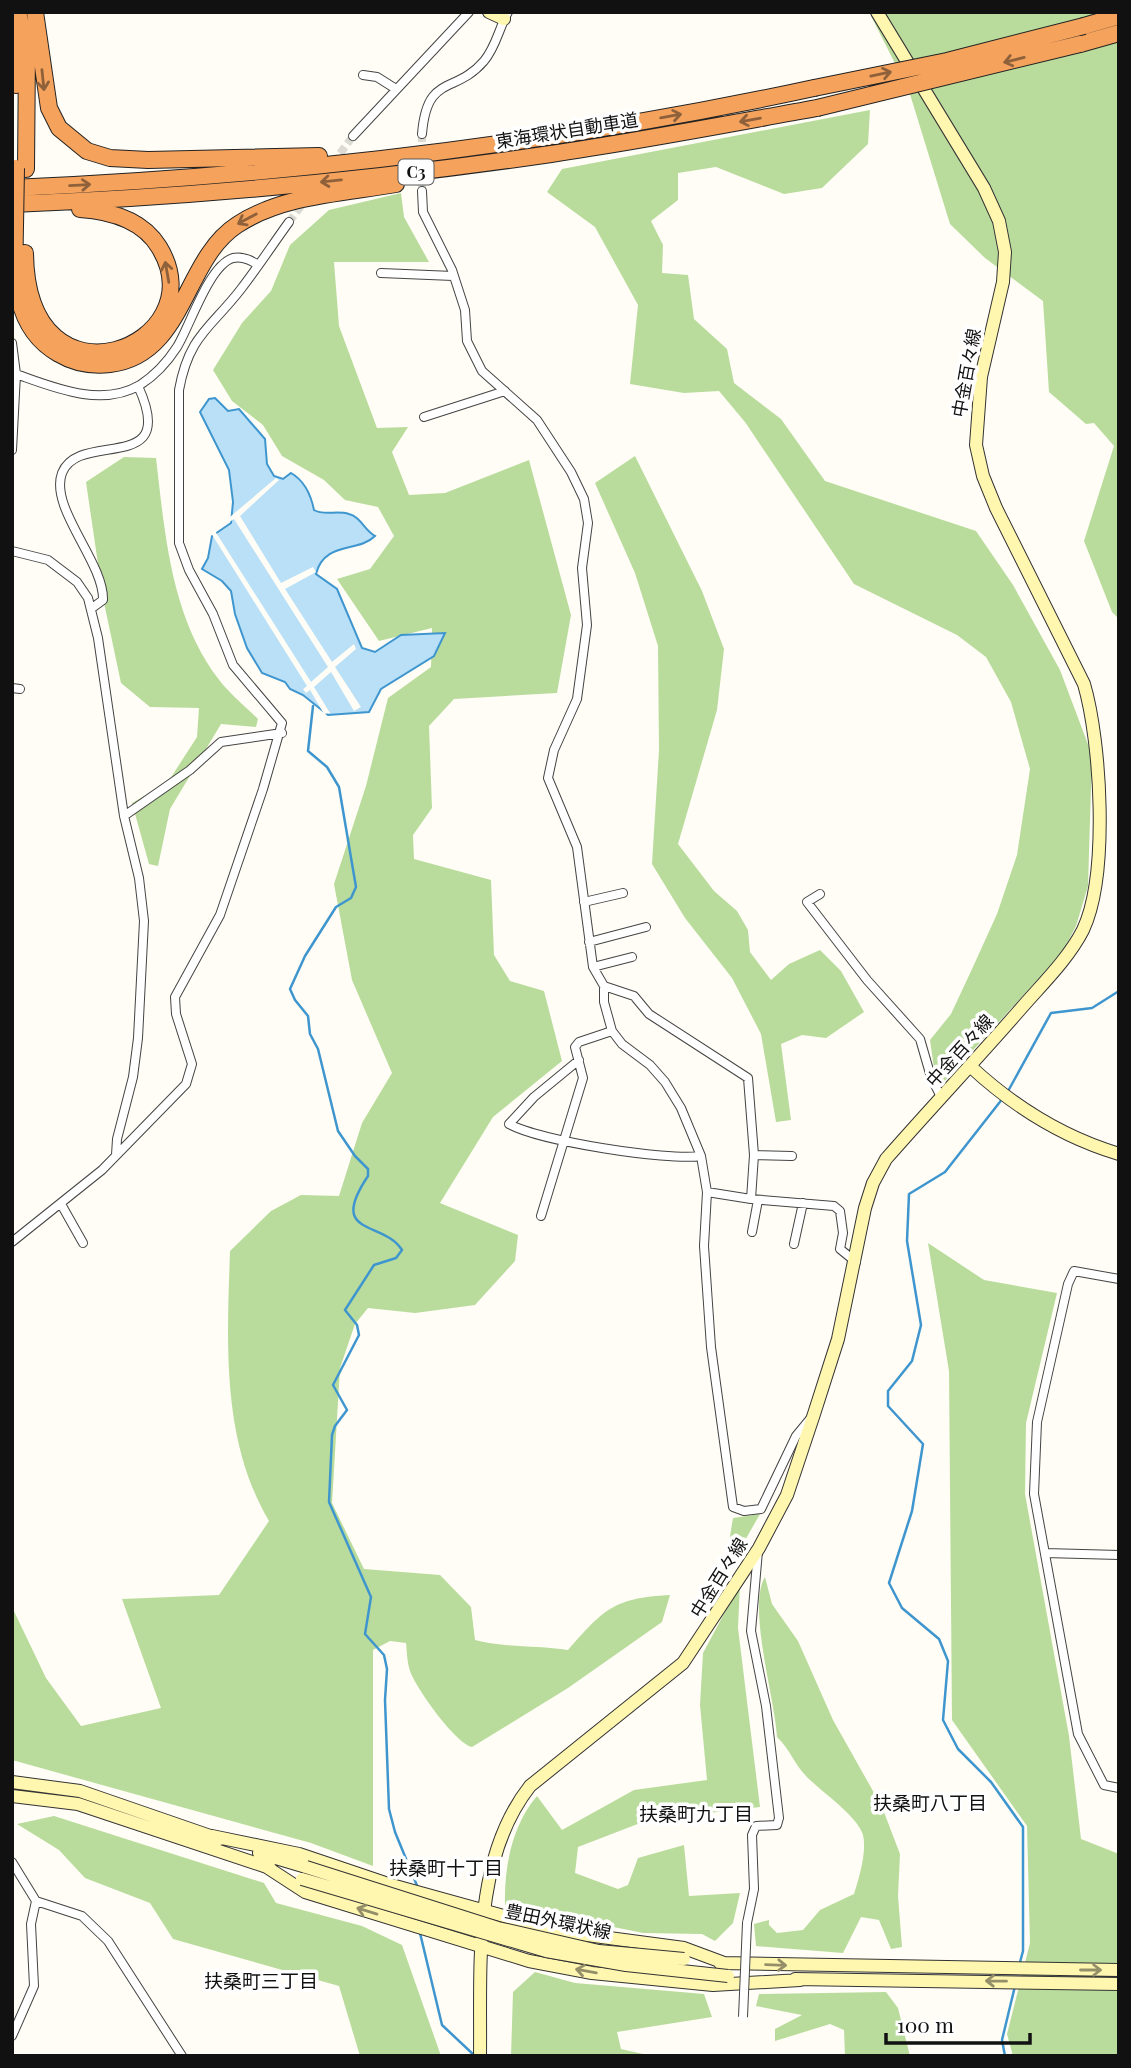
<svg xmlns="http://www.w3.org/2000/svg" width="1131" height="2068" font-family="'Playfair Display','Noto Sans JP',serif">
<style>
.forest{fill:#b9dc9c}
.water{fill:#b9e0f7;stroke:#3f96cf;stroke-width:2}
.pier{fill:#fffdf5;fill-rule:evenodd}
.lines{fill:none;stroke-linecap:round;stroke-linejoin:round}
.stream{stroke:#3f96cf;stroke-width:2.5}
.street-tunnel{stroke:#dbdad3;stroke-width:8;stroke-dasharray:8 4;stroke-linecap:butt}
.street-casing{stroke:#444;stroke-width:10}
.secondary-casing{stroke:#333;stroke-width:14}
.highway-casing{stroke:#222;stroke-width:18}
.street{stroke:#fff;stroke-width:8}
.secondary{stroke:#fff6b0;stroke-width:12}
.highway{stroke:#f5a25d;stroke-width:16}
.street-bridge-casing{stroke:#444;stroke-width:10;stroke-linecap:butt}
.secondary-bridge-casing{stroke:#333;stroke-width:14;stroke-linecap:butt}
.highway-bridge-casing{stroke:#222;stroke-width:18;stroke-linecap:butt}
.street-bridge{stroke:#fff;stroke-width:8}
.secondary-bridge{stroke:#fff6b0;stroke-width:12}
.highway-bridge{stroke:#f5a25d;stroke-width:16}
.oneway{stroke:#8e613b}
.oneway2{stroke:#948f68}
.labels{text-anchor:middle;stroke-width:7;stroke-linejoin:round;paint-order:stroke}
.shield{fill:#fff;stroke:#585858;stroke-width:2}
.shield-label{font-size:16px;font-weight:bold;fill:#111}
.street-label{font-size:18px;fill:#111;stroke:#fff}
.neighbourhood-label{font-size:19px;fill:#111;stroke:#fff}
</style>
<rect width="100%" height="100%" fill="#fffdf5"/>
<!-- forest -->
<path class="forest" d="M869,12H1119V619L1112,612L1084,541L1114,446L1094,423L1086,424L1049,392L1043,301L985,258L950,224L909,91Z
M870,110L868,144L822,188L784,194L716,167L678,173V200L651,221L663,245L662,273L688,275L694,319L727,349L734,383L781,419L825,481L976,531L1013,585L1060,670L1092,755L1088,886L1076,926L1062,953L942,1084L934,1068L930,1040L951,1014L972,969L997,914L1017,855L1030,769L1011,702L986,657L957,635L854,584L745,422L719,391L684,393L630,384L638,305L595,227L547,192L562,169Z
M401,193L404,217L429,262H334L339,326L377,428L408,427L392,452L409,495L445,493L529,460L571,615L557,693L454,699L429,726L432,808L413,835L414,859L491,880L494,955L510,981L544,991L562,1061L493,1117L440,1203L518,1235L515,1261L475,1305L415,1313L368,1308L355,1324L340,1368L332,1503L364,1569L440,1575L471,1607L475,1640C505,1648 537,1645 568,1650C604,1609 614,1598 670,1595L662,1622L568,1688L472,1747C455,1743 416,1688 410,1671C407,1662 407,1652 406,1643L390,1641L373,1650V1866L311,1843L12,1760V1607L46,1678L81,1726L161,1708L122,1599L219,1595L269,1521C221,1440 227,1342 230,1251L271,1211L301,1195L339,1196L362,1123L392,1073L352,980L334,884L366,786L388,698L431,667L432,628L379,641L337,579L370,569L394,536L378,507L345,500L324,480L282,456L263,425L232,401L213,370L242,323L271,291L290,245L329,210Z
M635,456L702,591L724,649L717,710L678,844L714,891L737,911L748,930L750,952L771,980L789,964L820,950L841,971L864,1012L826,1038L802,1035L781,1044L791,1120L776,1122L761,1034L732,978L685,918L652,864L659,750L658,646L635,573L595,483Z
M124,457L156,458C165,534 171,619 220,681C231,695 246,707 258,719L256,727L221,724L170,809L158,866L149,864L132,803L168,782L197,737L199,708L150,707L121,683L103,598L86,482Z
M928,1243L984,1280L1057,1293L1026,1423L1025,1494L1069,1736L1081,1839L1119,1854V2056H1013L1007,2034L1030,1943L1027,1826L952,1720L949,1371Z
M760,1514L723,1579L733,1518Z
M765,1577L772,1604L798,1641L833,1720L882,1807L900,1854L898,1896L902,1947L891,1949L879,1920L861,1917L843,1953L756,1946L754,1924L769,1920V1925L777,1933L803,1930L820,1910L854,1894C859,1878 867,1852 863,1835C858,1816 819,1790 806,1776C794,1764 790,1749 777,1737C775,1699 747,1606 765,1577Z
M740,1584L738,1628L760,1807L648,1820L578,1847L575,1873L618,1889L628,1885L638,1858L684,1845L689,1896L740,1893L733,1923L715,1941L702,1934L643,1933L505,1905C504,1867 512,1825 537,1796L562,1830L634,1790L707,1780L700,1705L703,1653Z
M54,1816L264,1883L276,1903L362,1926L402,1945L441,2056H360L339,1986L173,1939L150,1903L85,1878L59,1850L17,1824Z
M535,1972L575,1983L704,1994L712,2017L617,2032L621,2049L652,2056H511L513,1992Z
M886,1992L898,2008L910,2056H845L844,2030L830,2024L775,2041V2029L802,2015L756,2006L759,1994Z"/>
<!-- water -->
<path class="water" d="M215,398L228,411L239,409L265,439L267,464L274,476L283,479L291,473C305,481 311,495 314,510C324,516 337,510 349,514C361,517 364,530 375,536C358,553 324,541 316,574L337,589L362,648L375,652L401,635L445,633L434,656L381,689L369,712L328,715L303,695L290,689L285,682L262,673L247,648L235,614L231,591L222,581L202,569L208,558L212,536L231,523L233,502L229,470L200,412L209,399Z"/>
<!-- pier -->
<path class="pier" d="M276,478L279,480L240,516L281,583L313,567L316,572L285,589L332,662L354,644L356,649L335,667L361,707L354,711L331,672L314,687L330,713L324,714L310,690L306,693L303,689L307,686L211,533ZM234,519L328,667L311,682L215,531Z"/>
<g class="lines">
<!-- stream -->
<path class="stream" d="M313,706L308,751L327,767L339,787L356,887L351,898L336,907L305,956L290,989L295,1000L308,1016L310,1034L318,1049L338,1131L355,1156L368,1169V1176C327,1237 383,1220 402,1250L396,1258L374,1265L345,1310L357,1325L359,1335L333,1385L347,1410L335,1426L332,1435L329,1502L371,1597L365,1634L384,1655L387,1669L385,1700L389,1809L395,1832L418,1888
M1007,1093L1051,1013L1092,1008L1119,991
M1003,1098L945,1172L909,1194L907,1241L921,1325L912,1361L888,1391V1406L923,1444L912,1511L889,1583L902,1608L939,1639L948,1661L943,1720L958,1749L991,1782L1023,1827V1951L1019,1966
M420,1933L442,2025L475,2056
M1005,2056L1002,2040L1015,1986"/>
<!-- street-tunnel -->
<path class="street-tunnel" d="M422,134V191
M333,163L353,136
M289,222L304,202"/>
<!-- street casing -->
<g class="street-casing">
<path id="street" d="M363,75L377,77L396,89
M422,134C427,73 455,95 484,61C496,47 499,28 508,12
M353,136L469,12
M422,191L423,212L452,270L465,310L467,341L482,371L537,420L571,472L584,499L588,523L582,568L587,625L577,699L554,750L548,778L577,847L593,967L604,986V1002L612,1031L622,1044L650,1065L665,1082L681,1108L701,1156L707,1192L704,1246L711,1347L733,1507L744,1511L761,1509L796,1436L810,1419
M381,273L453,276
M12,343L16,374L12,450
M16,374C53,387 101,408 140,385C154,376 168,361 177,347C190,326 209,265 233,258C242,256 251,260 258,265
M424,417L505,391
M12,551L48,560L77,582L88,598L98,638L124,816L139,878L144,921L138,1038L133,1077L117,1139L116,1155
M92,608L103,600C104,562 49,508 62,473C79,429 180,477 138,386
M12,688L20,689
M124,816L190,770L221,742L282,733
M820,894L807,902L867,980L920,1039L931,1077L941,1097
M584,902L623,893
M589,942L646,927
M593,967L632,957
M604,986L634,996L649,1014L748,1078L754,1155L751,1199
M579,1060L534,1097L509,1124C540,1141 666,1161 701,1156
M754,1155L792,1156
M707,1192L751,1199L834,1206L840,1211L843,1233L840,1249L856,1262
M61,1204L83,1243
M541,1216L583,1078L575,1047L579,1042L612,1031
M752,1232L758,1200
M12,1242L102,1170L186,1084L192,1064L176,1014L175,997L220,915L263,789L282,723L233,665L213,614L189,570L179,543V390C189,335 211,328 241,289C258,267 273,244 289,222
M794,1244L803,1203
M1119,1279L1074,1271L1068,1284L1037,1422L1034,1494L1078,1734L1104,1785L1119,1788
M1045,1553L1119,1555
M12,1862L36,1901L82,1916L108,1941L182,2056
M747,1923L754,1889L752,1835L756,1826L777,1825L779,1818L766,1706L751,1631L758,1551
M12,2036L34,1986L31,1924L36,1901"/>
</g>
<!-- secondary casing -->
<g class="secondary-casing">
<path id="secondary" d="M489,12L504,19
M970,1066C1014,1107 1062,1137 1119,1154
M12,1782L80,1791L219,1839
M12,1796L78,1804L270,1868
M212,1836L299,1854L388,1884L525,1922L579,1934L684,1948L727,1964
M259,1853L306,1867
M265,1866L305,1892L529,1961L592,1973L713,1985L800,1980
M720,1963L1119,1970
M795,1979L1119,1984
M480,2056C481,1967 472,1860 530,1786L683,1663L759,1548L787,1495L814,1414L838,1339L865,1208L873,1183L886,1159C929,1110 974,1062 1017,1013C1040,986 1067,961 1083,930C1109,875 1101,742 1084,684L996,508L983,476L976,445L981,377L1003,282L1005,252L999,221L984,188L877,12"/>
</g>
<!-- highway casing -->
<g class="highway-casing">
<path id="highway" d="M18,12L27,52L26,169
M35,12L49,108L59,128L87,151L110,158L148,160L319,156
M1084,26L1119,16
M12,32L16,85
M1080,44L1119,33
M12,188C282,176 550,145 814,88
M12,204C192,197 372,180 551,154C640,141 728,124 817,108
M15,226C14,273 12,328 59,354C74,363 92,366 110,364C185,355 183,260 237,225C282,195 344,193 396,184
M25,253C27,422 219,345 159,247C142,219 110,211 80,209"/>
</g>
<!-- street -->
<use href="#street" class="street"/>
<!-- secondary -->
<use href="#secondary" class="secondary"/>
<!-- highway -->
<use href="#highway" class="highway"/>
<!-- street-bridge casing -->
<g class="street-bridge-casing">
<path id="street-bridge" d="M743,2017L747,1923"/>
</g>
<!-- secondary-bridge casing -->
<g class="secondary-bridge-casing">
<path id="secondary-bridge" d="M306,1867L498,1928L599,1951L684,1959
M302,1879L546,1951L626,1965L728,1976"/>
</g>
<!-- highway-bridge casing -->
<g class="highway-bridge-casing">
<path id="highway-bridge" d="M814,88L947,61L1084,26
M817,108L1080,44
M15,226L16,168"/>
</g>
<!-- street-bridge -->
<use href="#street-bridge" class="street-bridge"/>
<!-- secondary-bridge -->
<use href="#secondary-bridge" class="secondary-bridge"/>
<!-- highway-bridge -->
<use href="#highway-bridge" class="highway-bridge"/>
</g>
<!-- one-way arrows -->
<defs><path id="oneway-shaft" d="M-6 0H5M1.5-3L5.5 0L1.5 3" fill="none" stroke-width="1.6" stroke-linecap="round" stroke-linejoin="round" transform="scale(1.75)"/></defs>
<g class="oneway">
<use href="#oneway-shaft" transform="translate(1014 60) rotate(166)"/>
<use href="#oneway-shaft" transform="translate(881 74) rotate(-12)"/>
<use href="#oneway-shaft" transform="translate(43 80) rotate(84)"/>
<use href="#oneway-shaft" transform="translate(671 116) rotate(-10)"/>
<use href="#oneway-shaft" transform="translate(750 120) rotate(170)"/>
<use href="#oneway-shaft" transform="translate(331 181) rotate(174)"/>
<use href="#oneway-shaft" transform="translate(80 185) rotate(-3)"/>
<use href="#oneway-shaft" transform="translate(247 219) rotate(152)"/>
<use href="#oneway-shaft" transform="translate(167 272) rotate(-100)"/>
</g>
<g class="oneway2">
<use href="#oneway-shaft" transform="translate(367 1911) rotate(-163)"/>
<use href="#oneway-shaft" transform="translate(776 1965) rotate(2)"/>
<use href="#oneway-shaft" transform="translate(1091 1970)"/>
<use href="#oneway-shaft" transform="translate(586 1971) rotate(-170)"/>
<use href="#oneway-shaft" transform="translate(996 1981) rotate(-179)"/>
</g>
<g class="labels">
<!-- shield labels -->
<rect class="shield" x="398.5" y="159.5" width="35" height="25" rx="5"/>
<g class="shield-label">
<text x="416" y="178">C3</text>
</g>
<!-- street labels -->
<g class="street-label">
<text transform="translate(567 131) rotate(-9)" y="6">東海環状自動車道</text>
<text transform="translate(967 373) rotate(-80)" y="6">中金百々線</text>
<text transform="translate(960 1051) rotate(-48)" y="6">中金百々線</text>
<text transform="translate(719 1578) rotate(-58)" y="6">中金百々線</text>
<text transform="translate(558 1922) rotate(12)" y="6">豊田外環状線</text>
</g>
<!-- neighbourhood labels -->
<g class="neighbourhood-label">
<text x="930" y="1810">扶桑町八丁目</text>
<text x="696" y="1821">扶桑町九丁目</text>
<text x="446" y="1875">扶桑町十丁目</text>
<text x="261" y="1988">扶桑町三丁目</text>
</g>
</g>
<!-- border -->
<rect width="1131" height="2068" fill="none" stroke="#111111" stroke-width="28"/>
<!-- scale -->
<path d="M886 2033v10h144v-10" fill="none" stroke="#111111" stroke-width="3.5"/>
<text x="897" y="2033" font-size="21" fill="#111111" stroke="#ffffff" stroke-width="5" paint-order="stroke">100 m</text>
</svg>
